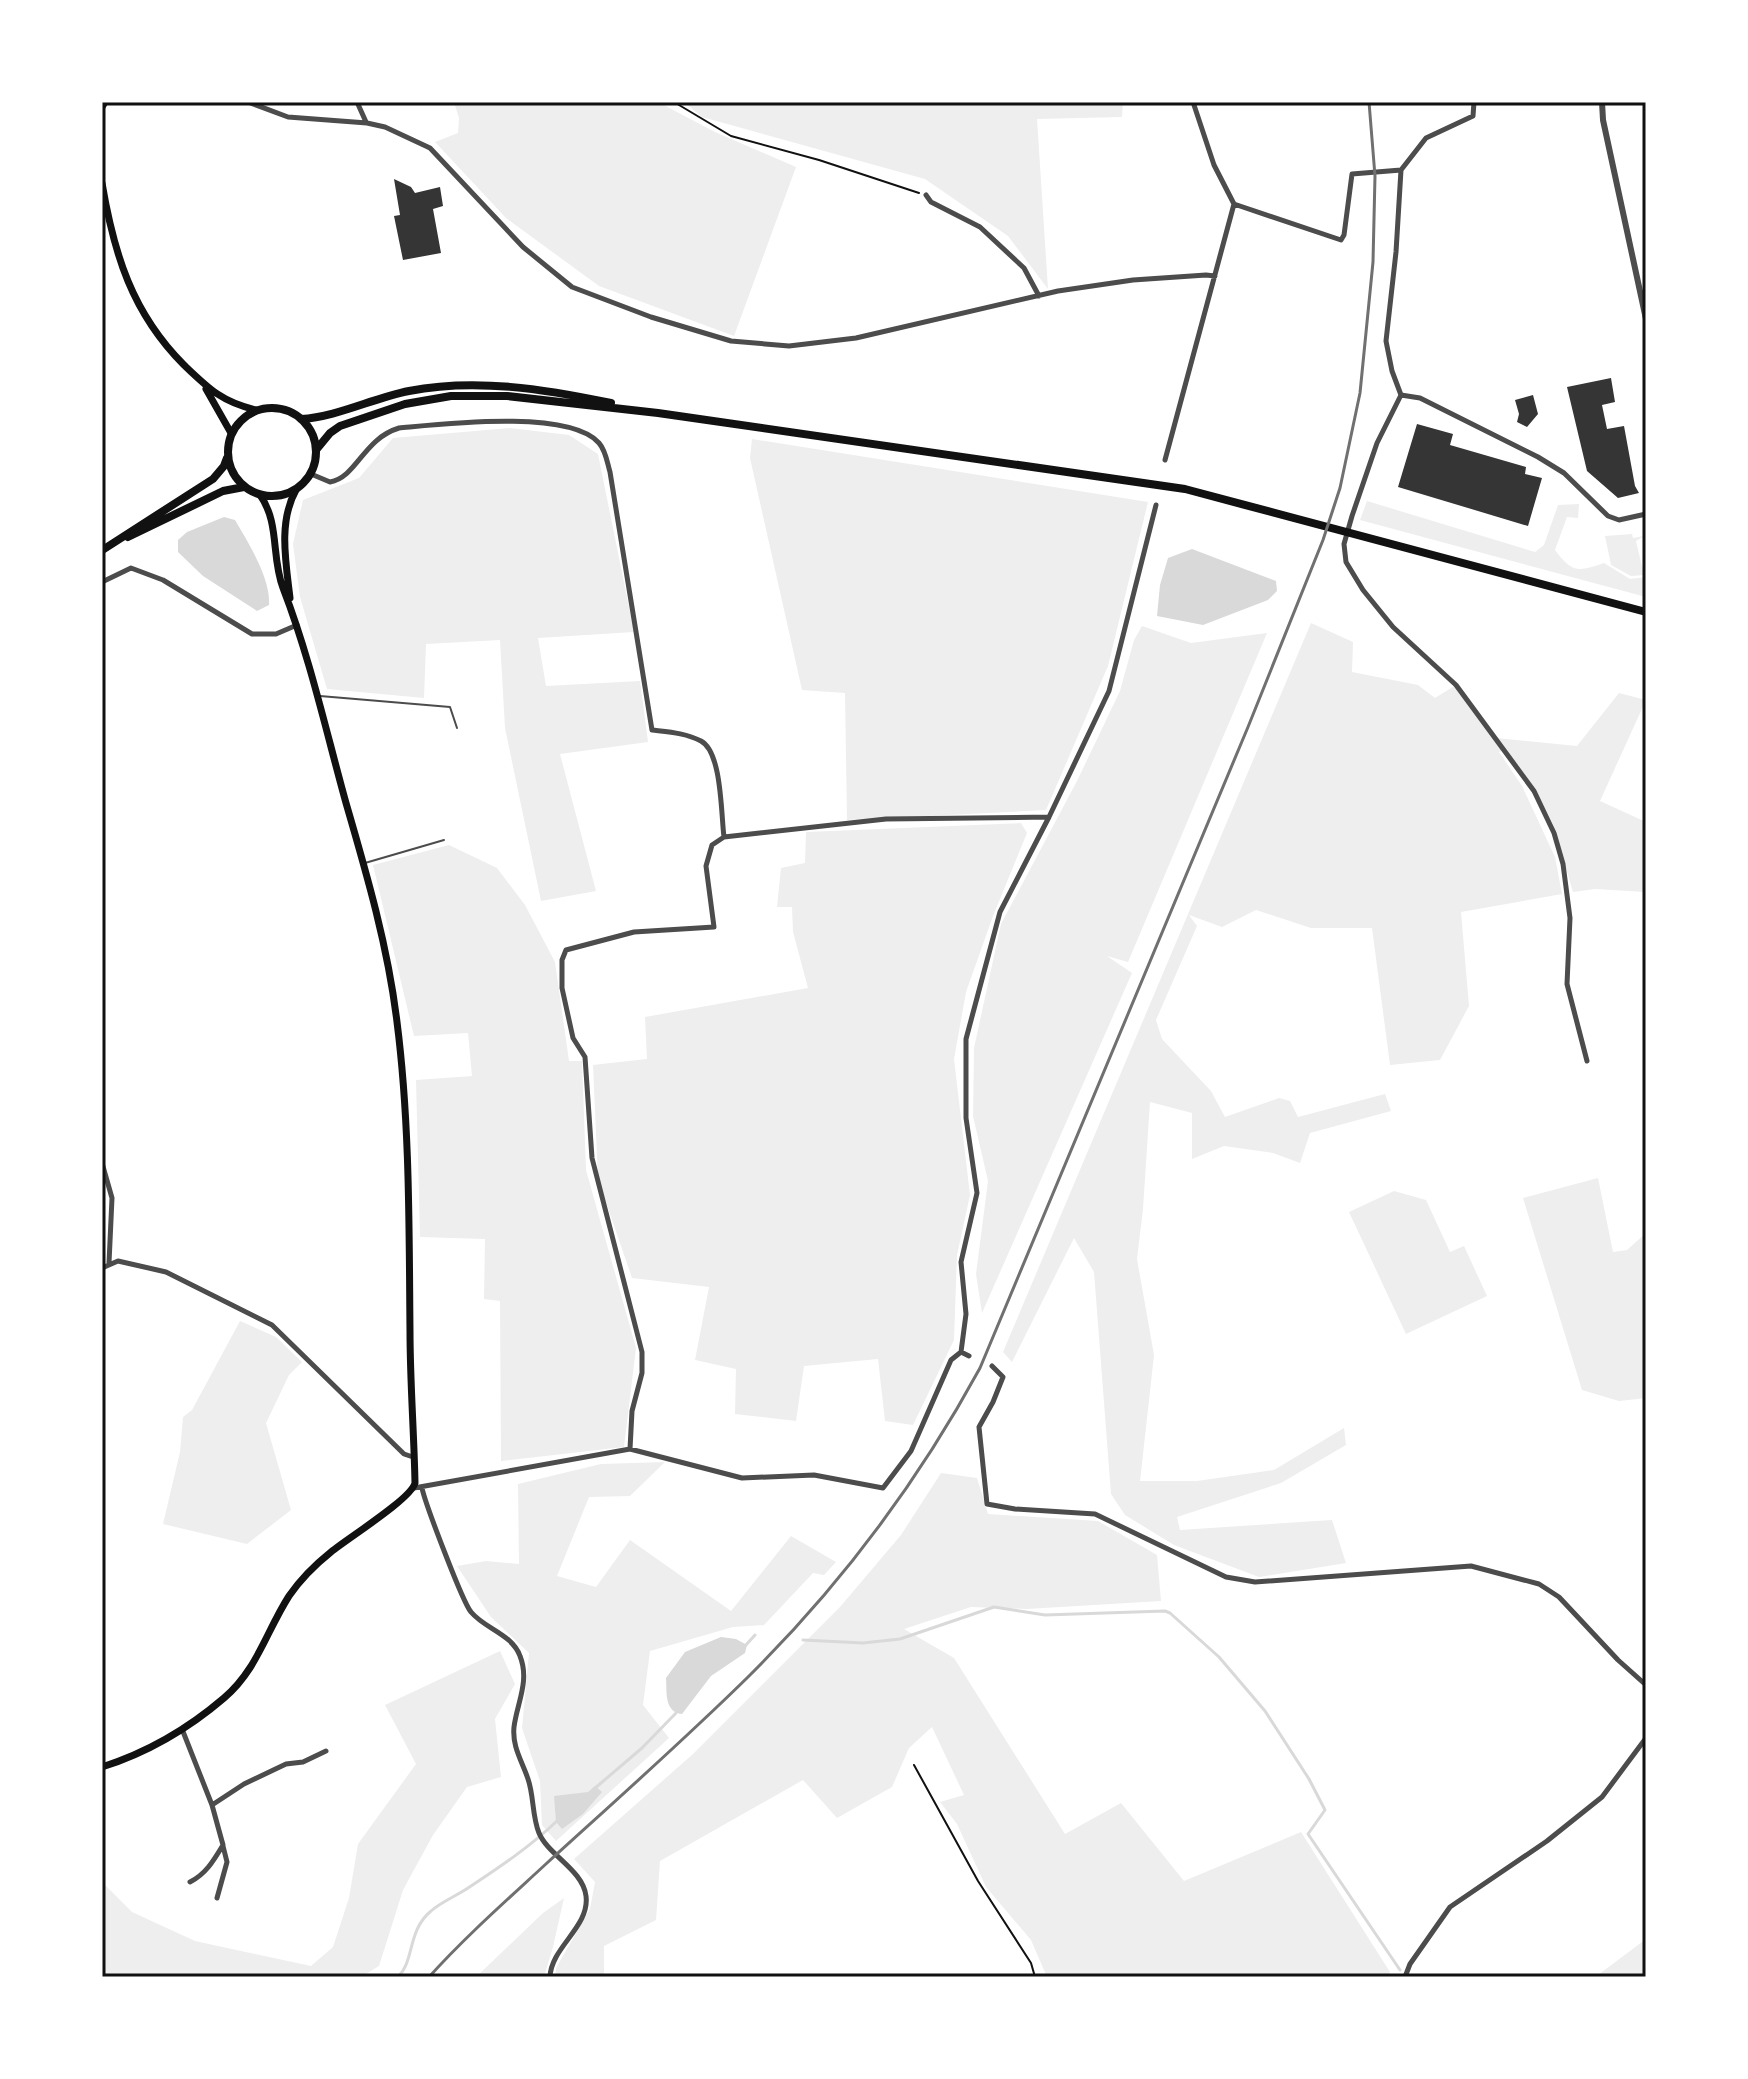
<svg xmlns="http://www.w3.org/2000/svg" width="1748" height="2079" font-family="'Nunito Sans',sans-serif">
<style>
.green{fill:#eee}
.water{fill:#d9d9d9}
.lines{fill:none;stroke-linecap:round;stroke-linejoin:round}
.stream{stroke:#d9d9d9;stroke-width:3}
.building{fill:#353535}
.path{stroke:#111;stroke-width:2}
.service{stroke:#4c4c4c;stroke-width:2}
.minor{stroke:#4c4c4c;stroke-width:5}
.tertiary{stroke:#4c4c4c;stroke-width:6}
.secondary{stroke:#111;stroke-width:7}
.primary{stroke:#111;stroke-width:8}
.rail{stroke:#707070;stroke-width:3}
.neatline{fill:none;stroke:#111;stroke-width:3}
</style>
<rect width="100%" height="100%" fill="#fff"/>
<!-- green -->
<path class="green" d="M454,102H658L715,132L796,167L734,336L599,286L506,218L435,142L458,133L459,118Z
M684,102H1123L1122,117L1037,119L1048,289L1008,236L925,179L702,117Z
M510,428L569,435L598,454L634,632L538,638L546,686L640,681L648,742L560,754L596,891L541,901L505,728L500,640L426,644L424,698L327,689L300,597L293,544L303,500L359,478L393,438Z
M752,439L1148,502L1108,666L1046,810L847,820L845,693L802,690L750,458Z
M1367,501L1535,552L1544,545L1558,505L1579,504L1578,518L1567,517L1555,550C1572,573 1578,572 1604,563L1630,579L1646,577V597L1360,520Z
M1632,534L1633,538L1644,536L1636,541L1644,575L1631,576L1611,565L1605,536Z
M1311,623L1353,642L1352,672L1418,685L1435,698L1456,685L1496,738L1577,746L1619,693L1646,700L1600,801L1646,822V892L1595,889L1573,892L1553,824L1535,788L1504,750L1499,752L1522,786L1555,857L1562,894L1461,912L1469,1006L1440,1060L1390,1065L1372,928H1311L1256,910L1222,927L1189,915L1197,926L1156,1020L1162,1039L1211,1091L1225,1117L1279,1098L1290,1101L1298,1117L1385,1094L1391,1111L1310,1133L1300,1163L1273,1153L1224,1146L1192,1159V1113L1150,1102L1143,1209L1137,1259L1154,1355L1140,1481H1197L1274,1470L1344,1428L1346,1445L1281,1483L1177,1517L1180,1530L1332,1520L1346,1563L1259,1577L1174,1545L1125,1515L1111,1494L1094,1272L1074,1238L1012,1362L1003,1352Z
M1142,626L1191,643L1267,633L1128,962L1107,956L1132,973L982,1313L976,1274L988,1181L973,1116L974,1048L1001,924L1077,781L1120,691L1134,640Z
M1021,823L1027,833L993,916L966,992L954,1059L970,1195L957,1255L954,1340L913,1425L885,1421L878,1359L804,1366L796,1421L735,1414L736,1369L695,1360L709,1287L632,1278L598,1179L593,1065L647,1059L645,1017L808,988L793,932L792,907H777L781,868L805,863L806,832Z
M449,845L497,868L525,905L555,962L569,1061H582L586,1170L636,1348L624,1447L501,1461L500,1301L484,1299L485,1239L420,1237L416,1080L472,1076L468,1033L414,1036L373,865Z
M1598,1178L1613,1252L1627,1250L1646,1233V1398L1619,1401L1582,1390L1523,1198Z
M1394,1191L1426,1200L1450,1252L1464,1246L1487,1296L1406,1334L1349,1212Z
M240,1321L276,1337L302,1362L289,1375L266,1423L291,1510L247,1544L163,1524L180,1452L183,1417L192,1410Z
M665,1462L630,1496L589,1497L557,1576L596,1587L630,1540L731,1611L791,1536L836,1562L824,1575L813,1573L764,1625L733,1627L650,1651L643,1705L669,1738L556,1841L542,1825L540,1781L522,1728L529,1653L491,1617L457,1566L486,1561L519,1564L518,1484L601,1464Z
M941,1473L977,1478L988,1514L1098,1521L1157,1555L1161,1601L1027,1609L971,1607L904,1629L954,1658L1065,1834L1121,1803L1184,1881L1301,1832L1390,1972L1388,1977H1047L1031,1940L986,1887L957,1824L940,1802L964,1795L932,1727L909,1748L892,1787L837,1818L803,1780L660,1861L656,1920L604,1946V1977H556V1968L590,1909L595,1882L574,1859L693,1754L840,1607L901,1535Z
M500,1651L515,1684L495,1719L501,1777L467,1787L433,1835L403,1890L379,1966L361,1977H102V1882L132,1912L195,1941L311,1966L333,1947L349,1898L358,1844L416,1764L385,1705Z
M564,1898L553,1947L544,1977H476L543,1913Z
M1646,1939V1977H1599L1598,1975Z"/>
<!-- water -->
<path class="water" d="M224,517L235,520C248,542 271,579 269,605L257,611L203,576L178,552V540L187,532Z
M1192,549L1276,581L1277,591L1268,600L1203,625L1157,616L1160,585L1168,558Z
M721,1637L736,1639L747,1645L745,1653L711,1676L682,1714C664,1712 667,1692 666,1678L685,1652Z
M595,1786L602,1792L583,1814L562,1829L556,1822L554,1796L588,1792Z"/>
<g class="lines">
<!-- stream -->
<path class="stream" d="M803,1640L863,1643L900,1639L994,1607L1045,1615L1165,1611L1170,1613L1219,1657L1265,1711L1309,1779L1325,1810L1308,1834L1400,1970
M745,1646L755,1635
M594,1789L642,1748L676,1713
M398,1977C415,1960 407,1931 431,1911C441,1902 456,1896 468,1888C500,1867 531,1846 558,1820"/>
</g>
<!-- building -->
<path class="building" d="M394,179L411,187L415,193L440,187L443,206L433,209L441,253L403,260L394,216L400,215Z
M1611,378L1615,402L1602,405L1607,429L1624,426L1635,486L1639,493L1618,498L1587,471L1567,387Z
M1533,395L1538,414L1527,427L1517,422L1519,414L1515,400Z
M1417,424L1453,434L1450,445L1526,467L1525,474L1542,478L1528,526L1398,487Z"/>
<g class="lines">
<!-- path -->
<path class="path" d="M674,102L731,136L819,160L919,193
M914,1765L978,1881L1031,1963L1035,1977"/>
<!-- service -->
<path class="service" d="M320,696L450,707L457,728
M365,863L444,840"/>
<!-- minor -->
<path class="minor" d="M248,102L288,117L367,123L385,127L430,148L523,247L572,287L651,317L731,341L789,346L856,338L1058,291L1133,280L1206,275L1215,276
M357,102L366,122
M1193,102L1214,165L1234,204
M926,195L931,202L980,227L1024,268L1039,296
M1234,204L1341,240L1344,235L1352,174L1401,170L1426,138L1473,116L1474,102
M1401,395L1377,443L1352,516L1344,544L1346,562L1363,590L1393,627L1456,685L1534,791L1554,833L1563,864L1570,918L1567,984L1587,1061
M1401,395L1420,398L1538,457L1564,473L1608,516L1619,520L1646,514
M1401,395L1392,371L1386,341L1396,252L1401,170
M1165,460L1234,204
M311,474L330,482C357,477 363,439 399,428C443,424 569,409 599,443C606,451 607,462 610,472L652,730C669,732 686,733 701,741C722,752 721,815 724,837
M102,582L131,568L163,580L252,634H276L297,625
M102,1041V1082
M102,1163L112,1198L109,1263
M102,1268L118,1261L166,1272L272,1325L404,1454L413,1457
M961,1352L966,1314L961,1262L977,1193L966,1118V1039L1000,912L1049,817L1109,691L1156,505
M961,1352L969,1356
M992,1366L1003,1377L993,1402L979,1427L987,1504L1015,1509L1095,1514L1226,1577L1255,1582L1471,1566L1539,1584L1559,1597L1618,1660L1646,1685
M630,1449L632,1411L642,1373V1352L592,1158L585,1057L573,1038L562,988V960L566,950L634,932L714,927L706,866L712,845L724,837L886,819L1049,817
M414,1488L630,1449L742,1478L814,1475L883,1488L911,1451L951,1360L961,1352
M422,1488C425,1503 463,1603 471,1612C485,1629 512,1634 520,1656C530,1681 517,1703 514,1727C512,1747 522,1761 528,1779C534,1796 532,1816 539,1833C548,1855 583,1870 586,1896C590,1927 551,1947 550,1977
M182,1729L212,1805L223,1845C214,1860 206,1874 190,1882
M212,1805L244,1784L286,1764L303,1762L326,1751
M217,1898L227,1862L223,1846
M1405,1977L1410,1964L1450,1907L1547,1841L1602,1797L1646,1738"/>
<!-- tertiary -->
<path class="tertiary" d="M1602,102L1603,120L1646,319"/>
<!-- secondary -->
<path class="secondary" d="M102,107L105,102
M102,183C114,254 132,313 184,365C209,389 222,402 256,410
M206,389L231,433
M290,598C286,563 278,522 296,490
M102,1767C146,1753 189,1728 224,1698C257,1670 266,1632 289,1596C300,1580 316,1564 331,1552C348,1538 411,1499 415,1483C414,1432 410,1382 410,1331C409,1228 410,1124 397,1022C388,947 367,875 346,803C326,731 310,658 283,588C271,557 280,523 260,495"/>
<!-- primary -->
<path class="primary" d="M228 452a44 44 0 1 1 88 0a44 44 0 1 1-88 0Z
M301,419C337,417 373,398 409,391C475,378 545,389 611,403
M316,450L330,433L340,426L405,404L451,396H507L658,413L1185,489L1646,612
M128,537L223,491L244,487
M104,549L213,479L224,466L227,458"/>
<!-- rail -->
<path class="rail" d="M429,1977C466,1936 507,1900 547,1863C614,1802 683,1741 748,1677C840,1586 918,1482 980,1368L1248,727L1323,540L1340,488L1360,393L1373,262L1375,176L1369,102"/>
</g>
<!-- border -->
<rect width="1748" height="2079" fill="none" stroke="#ffffff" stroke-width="208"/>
<rect x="104" y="104" width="1540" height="1871" class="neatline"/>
</svg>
